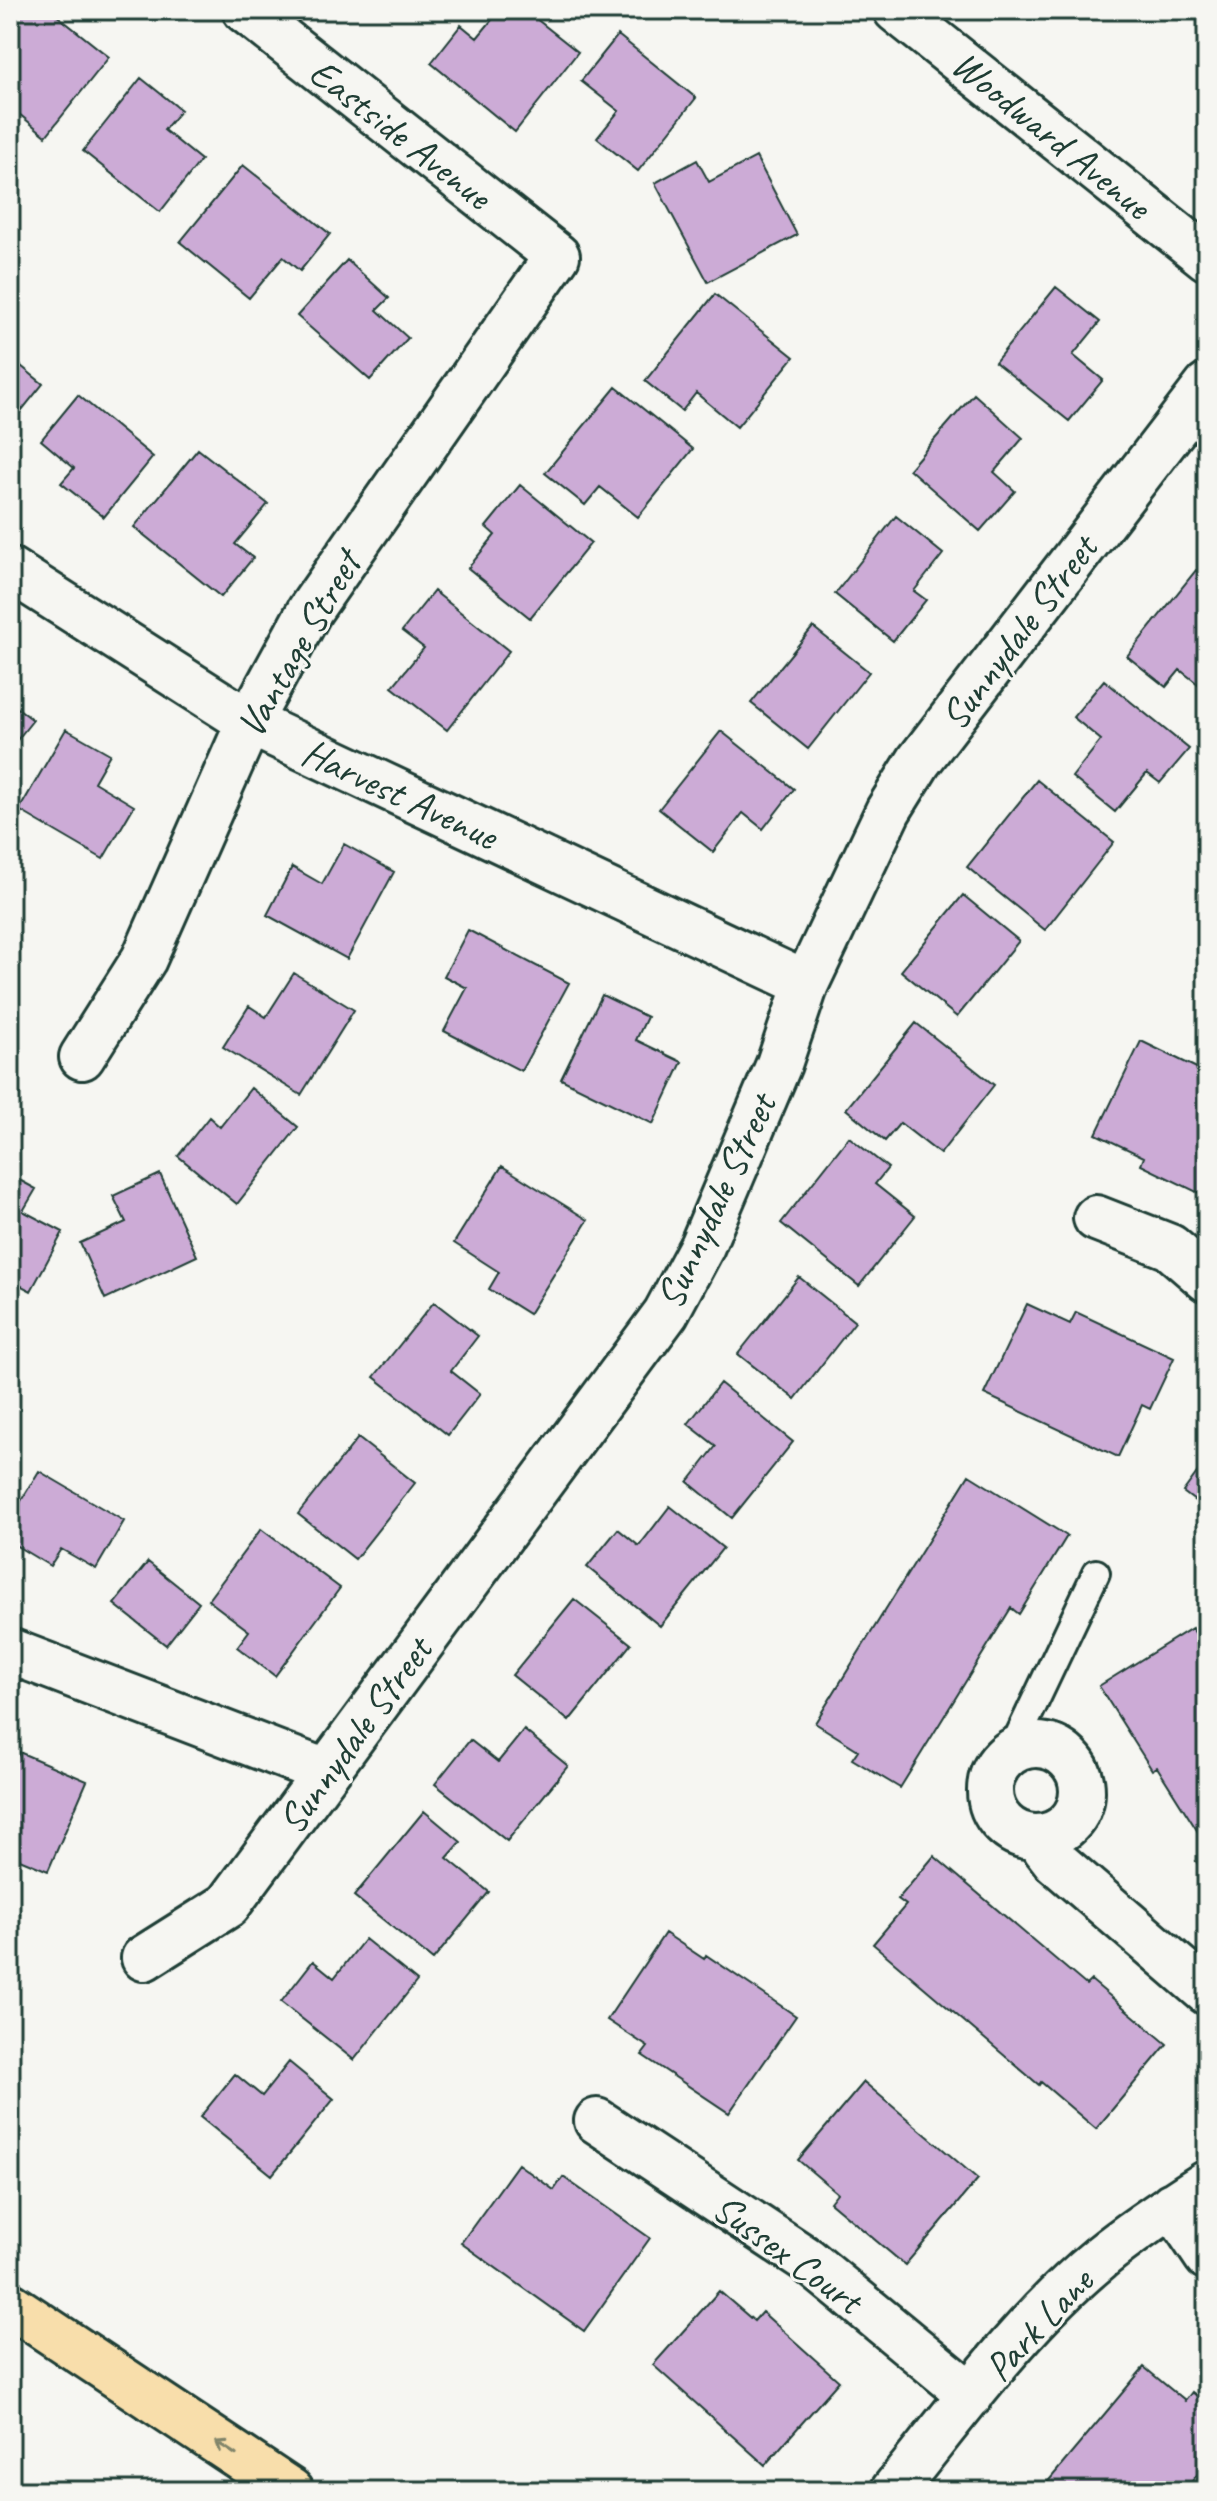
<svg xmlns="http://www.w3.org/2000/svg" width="1217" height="2501" font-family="Caveat,sans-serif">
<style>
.building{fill:#ccabd6;stroke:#1f3d34;stroke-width:2}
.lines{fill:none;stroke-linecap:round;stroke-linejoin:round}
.service-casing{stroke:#1f3d34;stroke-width:32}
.minor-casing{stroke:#1f3d34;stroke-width:50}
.secondary-casing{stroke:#1f3d34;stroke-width:50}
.motorway-casing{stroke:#1f3d34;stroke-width:50}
.service{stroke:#f6f6f2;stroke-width:26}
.minor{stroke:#f6f6f2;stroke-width:44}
.secondary{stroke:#f6f6f2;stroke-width:44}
.motorway{stroke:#f8deab;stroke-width:44}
.oneway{stroke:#81856a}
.labels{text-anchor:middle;stroke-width:6;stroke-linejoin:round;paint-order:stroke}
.street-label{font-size:40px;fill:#1f3d34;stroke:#f6f6f2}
</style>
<rect width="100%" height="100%" fill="#f6f6f2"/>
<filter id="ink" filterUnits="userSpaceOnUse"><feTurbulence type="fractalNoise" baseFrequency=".0125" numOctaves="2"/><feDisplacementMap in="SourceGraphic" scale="16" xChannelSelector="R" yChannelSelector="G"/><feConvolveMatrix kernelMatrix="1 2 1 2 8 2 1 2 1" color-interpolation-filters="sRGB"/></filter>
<g filter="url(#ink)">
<!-- building -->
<path class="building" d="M10,10H50L109,57L46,136L14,110L10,115Z
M500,10H525L578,52L515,132L431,63L461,25L477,38Z
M618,35L696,98L638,171L597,138L619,111L581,81Z
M141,78L181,110L164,130L201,160L160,212L83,151Z
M756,157L797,235L708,282L655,183L697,160L709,182Z
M243,165L330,234L300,271L283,257L249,298L180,242Z
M347,260L389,298L377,310L408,338L370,380L297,316Z
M1056,287L1100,322L1073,355L1103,380L1069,421L995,362Z
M715,294L794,357L737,427L696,393L682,411L645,381Z
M10,357L43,384L10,425Z
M616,387L693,449L638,517L600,487L585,505L545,473Z
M974,394L1023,438L994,472L1015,491L980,531L909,469Z
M78,395L153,457L104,517L61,483L74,468L41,440Z
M198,449L268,504L235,544L253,558L221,597L134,527Z
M520,485L591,543L530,618L468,568L495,535L486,527Z
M896,516L943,554L914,591L926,600L893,641L835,594Z
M1196,570L1207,578V691L1180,670L1166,687L1127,656Z
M434,591L509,651L447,730L392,687L424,648L402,631Z
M813,627L869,672L808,749L751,703Z
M1104,680L1189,749L1160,783L1147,773L1115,812L1072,777L1101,740L1073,717Z
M10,702L33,720L10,749Z
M66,729L110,754L94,782L134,806L103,859L19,810Z
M721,731L794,789L763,829L743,813L713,852L659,809Z
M1037,780L1114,842L1045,930L967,867Z
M344,844L394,872L347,959L267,915L292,867L322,884Z
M963,895L1019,941L957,1017L901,971Z
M468,930L569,983L521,1071L444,1031L467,988L444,976Z
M294,973L354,1010L301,1095L223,1047L249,1006L266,1017Z
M602,995L647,1017L636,1040L682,1062L653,1124L561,1079Z
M916,1023L994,1085L940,1154L900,1123L885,1141L846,1109Z
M1141,1041L1207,1073V1197L1141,1165L1144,1157L1096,1134Z
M251,1088L298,1127L237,1204L178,1156L209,1117L220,1127Z
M849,1137L888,1168L875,1184L915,1216L859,1286L781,1223Z
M502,1166L588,1220L529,1314L489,1289L499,1272L454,1243Z
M160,1174L197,1256L105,1299L80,1243L126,1222L113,1196Z
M10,1175L36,1189L23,1211L63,1232L31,1291L10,1280Z
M799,1277L855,1322L795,1399L738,1354Z
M434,1302L478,1336L451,1371L480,1394L448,1435L374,1377Z
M1027,1304L1070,1324L1076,1312L1174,1358L1150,1409L1142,1405L1118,1457L984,1394Z
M720,1383L793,1442L732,1518L688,1482L716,1446L688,1424Z
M358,1438L415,1483L355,1559L298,1514Z
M1207,1459V1510L1183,1492Z
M39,1471L124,1521L96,1569L61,1549L50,1566L10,1542V1519Z
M969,1475L1067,1536L1019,1614L1011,1608L900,1788L852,1759L858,1750L815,1723Z
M670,1506L723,1548L660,1626L587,1567L618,1529L639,1546Z
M261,1529L340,1588L275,1676L237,1647L249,1631L208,1600Z
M148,1562L199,1603L166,1645L114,1604Z
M574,1599L631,1644L569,1721L512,1675Z
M1192,1628L1207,1652V1846L1157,1767L1152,1770L1099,1686Z
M524,1730L568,1766L507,1841L435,1784L470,1740L498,1762Z
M19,1752L87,1781L48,1871L10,1855V1773Z
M424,1811L461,1842L447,1858L489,1892L433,1960L354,1896Z
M1207,1854V1878L1196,1861Z
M934,1856L1086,1985L1091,1980L1167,2044L1096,2129L1041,2082L1039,2085L873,1944L906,1905L898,1899Z
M10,1909L20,1914L10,1932Z
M665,1933L704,1959L706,1955L796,2016L729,2113L642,2055L648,2047L607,2020Z
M365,1939L417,1981L354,2060L281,2002L313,1961L334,1978Z
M289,2062L334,2099L272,2175L200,2117L235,2074L262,2096Z
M864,2082L978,2179L905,2265L830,2202L837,2193L798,2160Z
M518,2164L554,2190L563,2177L650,2238L584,2331L461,2243Z
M719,2291L754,2321L762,2312L839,2381L765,2465L653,2365Z
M1144,2367L1185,2401L1192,2392L1207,2404V2463L1184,2491H1040Z"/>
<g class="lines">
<!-- service casing -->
<g class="service-casing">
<path id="service" d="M1011,1752L1096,1573"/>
</g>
<!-- minor casing -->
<g class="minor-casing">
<path id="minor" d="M10,570L249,722L806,984
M82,1057L144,959L249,722L310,610L557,256L245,10
M1096,1218L1170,1247L1207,1279
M10,1651L326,1772
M990 1791a46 46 0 1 1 92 0a46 46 0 1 1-92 0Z
M1043,1837L1045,1848L1055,1861L1207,1992
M144,1958L228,1905L666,1313L702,1246L779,1064L806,984L888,811L919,761L1207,386
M597,2121L806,2259L971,2395
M1172,2205L1207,2257
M893,2491C958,2411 1021,2323 1101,2257C1134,2230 1171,2206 1207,2183"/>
</g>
<!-- secondary casing -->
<g class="secondary-casing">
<path id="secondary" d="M896,10L1207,258"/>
</g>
<!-- motorway casing -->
<g class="motorway-casing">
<path id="motorway" d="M10,2305L291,2491"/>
</g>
<!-- service -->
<use href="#service" class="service"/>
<!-- minor -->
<use href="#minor" class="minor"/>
<!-- secondary -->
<use href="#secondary" class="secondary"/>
<!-- motorway -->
<use href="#motorway" class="motorway"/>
</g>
<!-- one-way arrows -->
<defs><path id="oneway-shaft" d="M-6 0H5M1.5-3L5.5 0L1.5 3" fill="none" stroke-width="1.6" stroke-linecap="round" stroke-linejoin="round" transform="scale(2)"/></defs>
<use class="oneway" href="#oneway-shaft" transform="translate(226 2448) rotate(-147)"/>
</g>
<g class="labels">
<!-- street labels -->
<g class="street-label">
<text transform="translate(401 133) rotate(38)" y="14">Eastside Avenue</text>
<text transform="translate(1052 134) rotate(39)" y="14">Woodward Avenue</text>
<text transform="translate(1018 632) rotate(-53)" y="14">Sunnydale Street</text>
<text transform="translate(298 644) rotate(-60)" y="14">Vantage Street</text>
<text transform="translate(400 793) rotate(25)" y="14">Harvest Avenue</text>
<text transform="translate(715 1201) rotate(-65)" y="14">Sunnydale Street</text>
<text transform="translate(354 1735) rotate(-54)" y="14">Sunnydale Street</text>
<text transform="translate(788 2253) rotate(36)" y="14">Sussex Court</text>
<text transform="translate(1038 2324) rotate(-47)" y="14">Park Lane</text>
</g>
</g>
<!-- margin -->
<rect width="1217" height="2501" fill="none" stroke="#f6f6f2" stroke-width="40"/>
<rect x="20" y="20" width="1177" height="2461" fill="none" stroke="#1f3d34" stroke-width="3" filter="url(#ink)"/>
</svg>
